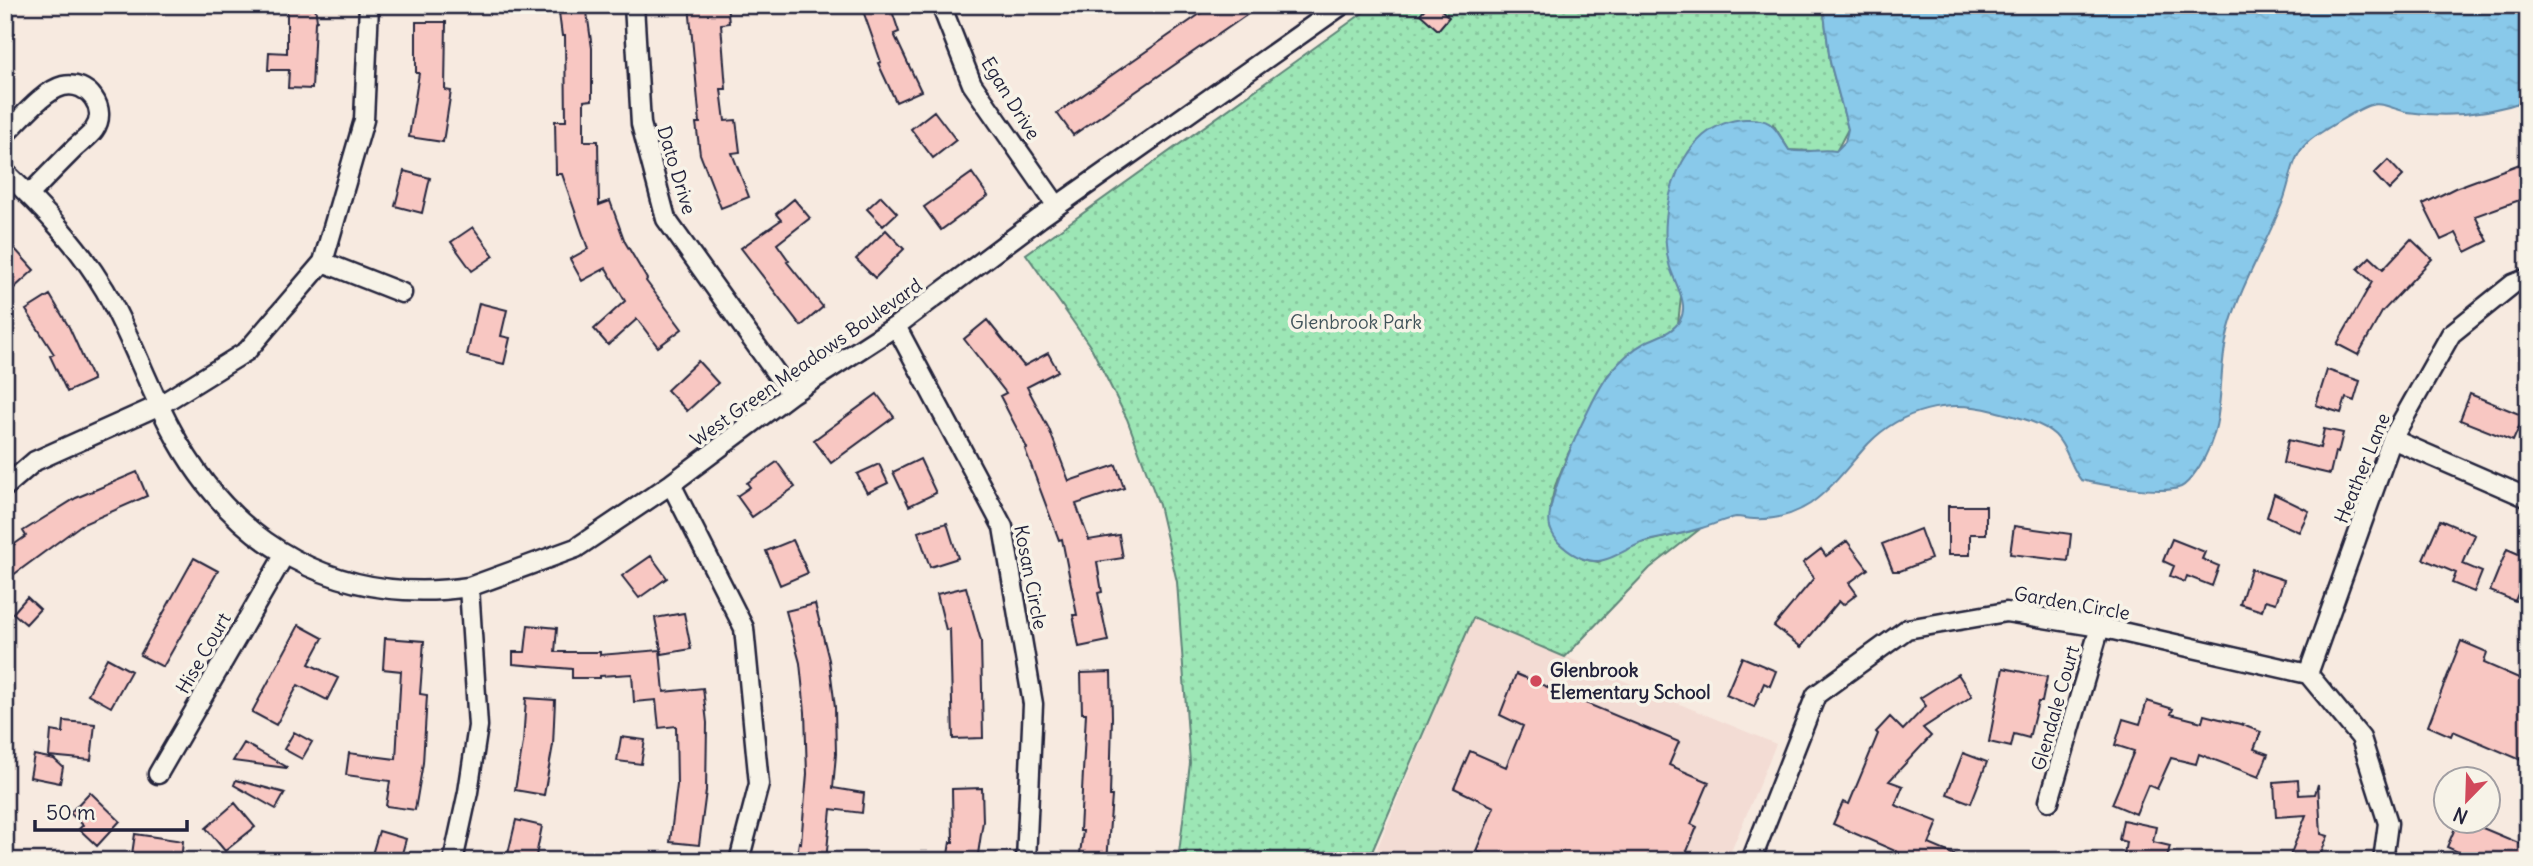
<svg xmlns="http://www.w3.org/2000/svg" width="2533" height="866" font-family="Delius,sans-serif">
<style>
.built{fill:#f3dcd4}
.park{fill:url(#park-dots);stroke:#5f8478;stroke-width:2}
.water{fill:url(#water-ripples);stroke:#6086a4;stroke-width:2}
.building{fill:#f8c7c2;stroke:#22223b;stroke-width:2}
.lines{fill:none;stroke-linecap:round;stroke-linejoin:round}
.minor-casing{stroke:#22223b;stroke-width:23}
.minor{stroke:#f7f3e8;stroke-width:18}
.poi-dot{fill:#d1495b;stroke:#f7f3e8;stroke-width:2.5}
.labels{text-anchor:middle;stroke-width:7;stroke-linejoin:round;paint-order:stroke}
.street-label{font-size:19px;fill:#22223b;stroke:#f7f3e8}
.park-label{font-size:19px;fill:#40535a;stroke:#f7f3e8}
.poi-label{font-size:19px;font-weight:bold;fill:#22223b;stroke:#f7f3e8;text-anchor:start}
</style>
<defs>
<pattern id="park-dots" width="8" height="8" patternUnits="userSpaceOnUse" patternTransform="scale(1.75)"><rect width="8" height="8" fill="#9ce6b5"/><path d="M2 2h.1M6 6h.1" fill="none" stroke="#86c59d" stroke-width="1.8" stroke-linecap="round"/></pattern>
<pattern id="water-ripples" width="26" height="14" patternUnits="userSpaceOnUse" patternTransform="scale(1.75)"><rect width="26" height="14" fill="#89c9ea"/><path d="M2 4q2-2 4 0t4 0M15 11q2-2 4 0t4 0" fill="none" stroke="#76acca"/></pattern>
</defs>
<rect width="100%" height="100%" fill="#f7eae0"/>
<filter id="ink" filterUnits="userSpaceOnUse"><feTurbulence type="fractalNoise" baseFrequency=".0143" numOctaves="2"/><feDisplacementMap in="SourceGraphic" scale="14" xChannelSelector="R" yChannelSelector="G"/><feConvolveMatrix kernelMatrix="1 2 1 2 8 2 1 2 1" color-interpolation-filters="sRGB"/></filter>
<g filter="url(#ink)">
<!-- built -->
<path class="built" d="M1473,618L1776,744L1727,861H1372Z"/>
<!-- park -->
<path class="park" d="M1374,5H1823L1830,62L1848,129L1836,152L1789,150L1773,124L1681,297L1678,324L1669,332L1643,344L1608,375L1568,454L1555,486L1550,508L1583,559L1598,562L1641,543L1700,529L1650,568L1565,657L1473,618L1368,861H1178L1190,763L1177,582L1159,505L1127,419L1092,349L1026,254Z"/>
<!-- water -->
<path class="water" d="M1823,5H2528V100C2489,114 2448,118 2407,112C2395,110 2384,102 2371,105C2361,107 2315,135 2307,143C2291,158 2291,181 2283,201C2267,243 2241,284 2229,328C2215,376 2229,421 2199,467C2194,474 2189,483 2181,487C2164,495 2101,485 2081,480C2070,467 2068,448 2055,435C2040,421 2013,416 1994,411C1948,399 1902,409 1868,444C1850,464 1833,488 1810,504C1793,515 1774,520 1754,519C1748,519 1742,517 1736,517C1725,519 1713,525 1702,528C1683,534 1663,537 1644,542C1629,547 1610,562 1594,561C1581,560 1568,552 1558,542C1555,538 1551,531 1550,527C1543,502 1593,393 1610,373C1619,362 1633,349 1646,342C1658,336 1673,333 1680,320C1690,303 1673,281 1669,264C1656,209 1679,123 1745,119C1775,118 1774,128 1789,150C1805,154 1820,148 1836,151L1845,142L1848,129L1830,62Z"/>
<!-- building -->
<path class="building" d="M287,5H315L317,21L315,22L312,89L288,88L289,70H268L269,52L287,53Z
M558,5H586L592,48V100L584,101V141H598L599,205L610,201L625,242L647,279L646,281L682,329L658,347L637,319L608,345L594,329L625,301L606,268L582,281L570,259L588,249L562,174H556L555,121H566L565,36H562Z
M689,5H727L729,23L721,24L726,89H721L725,121L736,120L740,152L732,153L749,197L721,208L700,154L696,123H700Z
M861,5H890L899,32L894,34L921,91L896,102L878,63L881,62Z
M1213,5H1261L1073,135L1057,113Z
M1428,5H1436L1449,17L1438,30L1420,14Z
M416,22H446L445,90L451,91L443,142L409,137L419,73H416Z
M934,111L956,140L933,158L911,129Z
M2388,160L2403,176L2389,190L2374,174Z
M2528,161V197L2475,216L2488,241L2466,252L2456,233L2441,240L2423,204L2455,188Z
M404,171L430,178L422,213L395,206Z
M972,173L988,196L941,230L924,207Z
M881,196L897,213L883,226L867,209Z
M794,199L810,218L777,244L789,261L787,262L823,307L801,326L741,248L781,220L776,214Z
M473,227L494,256L472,271L451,242Z
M886,230L904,249L875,278L856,259Z
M5,238L34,270L13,289L5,281Z
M2411,239L2432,259L2382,312L2358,355L2337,344L2372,282L2358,269L2370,257L2383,269Z
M50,295L69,327L93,380L67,392L50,356L54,354L26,310Z
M479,303L507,310L501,336L510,338L504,364L467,355Z
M987,320L1024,366L1048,353L1058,371L1027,387L1049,429L1069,481L1116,465L1124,488L1076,504L1089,540L1119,535L1123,558L1097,562L1102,592L1098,593L1108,641L1079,647L1073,615H1077L1062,539L1059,540L1025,449L1027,448L1000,396L1006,393L964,339Z
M698,361L718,383L687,411L667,390Z
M2327,370L2360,381L2354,401L2346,398L2341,413L2316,405Z
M877,394L894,417L831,463L814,440Z
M2470,394L2524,416L2513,441L2460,420Z
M2324,429L2343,433L2338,453L2335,452L2330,474L2283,463L2288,440L2320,448Z
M920,459L936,493L909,506L893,472Z
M777,462L795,487L752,517L737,496L750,487L747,483Z
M879,464L888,483L867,493L857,474Z
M137,472L147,496L81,525L5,581V551L26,536L23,531L76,498Z
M2274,494L2309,511L2299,532L2267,517Z
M1948,506H1986V534H1970V555H1948Z
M2440,520L2475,535L2463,564L2482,572L2474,592L2452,583L2456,573L2423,559Z
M947,523L958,558L930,567L918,532Z
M2014,526L2071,534L2068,561L2010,554Z
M1920,529L1931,559L1900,571H1893L1882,544Z
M2172,539L2205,552L2202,559L2219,566L2212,586L2187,576L2185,582L2170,576L2174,566L2163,561Z
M793,540L808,573L780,585L766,551Z
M1847,541L1868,569L1849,583L1857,594L1843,605L1839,601L1801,647L1774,626L1814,578L1803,563L1821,549L1826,556Z
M2507,549L2528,558V595L2519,591L2515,601L2490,591Z
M651,556L667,578L639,598L622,576Z
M194,558L218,571L163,667L140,655Z
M2251,569L2284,580L2276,603L2265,600L2262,611L2240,604Z
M966,587L981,641L983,738L953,739L950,629L946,630L937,594Z
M27,597L40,609L26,624L13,613Z
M815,604L829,660L835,707L836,754L833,788L864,793L862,813L831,809L826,861H796L799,842L801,843L807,774L805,712L800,663L786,611Z
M684,613L691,649L662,654L655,618Z
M299,625L323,638L309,664L338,678L327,700L298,685L276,725L252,712Z
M528,625L557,628L555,652H600V655L660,650L664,692L703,688L707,723L706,791L699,845L670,842L677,785L676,726L659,728L656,700L634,702L632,674L600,676V678H572V669L513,664V652H525Z
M385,638L424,641L420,694L427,695L423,763L415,810L386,806L390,781L346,775L349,753L396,759L401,671L383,669Z
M2461,641L2487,652L2484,663L2528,682V763L2453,731L2451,736L2428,726Z
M1742,657L1776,671L1770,686L1764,683L1754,707L1726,695Z
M107,658L131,671L111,707L88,694Z
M2003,668L2047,677L2042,702H2038L2029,738L2014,734L2011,747L1989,742Z
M1111,672L1112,717L1110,796H1112L1107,861H1079L1083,831H1080L1086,713H1082L1081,673Z
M1516,674L1679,742L1669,765L1709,782L1691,824L1697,827L1683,861H1497L1476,851L1494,807L1454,788L1470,751L1506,767L1523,726L1500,715Z
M1958,674L1972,696L1923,728L1931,736L1889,781L1903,786L1895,805L1938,822L1929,844L1969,861H1918L1833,824L1843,802L1849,804L1878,734L1876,732L1890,717L1903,730L1926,706L1920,698Z
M526,698L555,700L553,745L544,795L515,790L523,743Z
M2147,701L2173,709L2171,714L2202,722L2204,715L2240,724L2261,732L2254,749L2268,754L2259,777L2199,754L2196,764L2171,758L2157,789L2148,785L2136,814L2112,804L2134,751L2115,745L2123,719L2140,724Z
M64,721L95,724L91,760L49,756L51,731L63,733Z
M294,732L312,742L302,759L284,749Z
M621,737L645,740L641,764L617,761Z
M244,743L287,767V768L233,761Z
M1963,753L1987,762L1971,803L1947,794Z
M34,755L54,759L63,767L60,783L30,777Z
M236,780L285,793L276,809L234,785Z
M2298,780L2299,795L2315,794L2318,784L2321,834L2328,836L2318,861H2288L2306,815L2276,817L2274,782Z
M982,788L983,821L977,861H947L950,842H953L952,789Z
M90,792L120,821L97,846L79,829L83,825L70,813Z
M235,803L255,827L225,851L206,828Z
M516,820L542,826L535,861L507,858Z
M2123,820L2156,827L2153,842L2170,846L2166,861H2123L2126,842L2119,840Z
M2458,821H2466L2528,847V861H2478L2447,847Z
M379,831L406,839L400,861H370Z
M135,834L183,841L181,861H131Z"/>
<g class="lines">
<!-- minor casing -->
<g class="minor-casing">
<path id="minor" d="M634,5L641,124L666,219L791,394
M941,5L972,84L1057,206
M5,134C20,120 43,91 63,86C88,80 109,109 94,130C89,137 80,143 74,149C59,164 44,179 29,195
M5,172C43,208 78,245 105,290C130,334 147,384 171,429C232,546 338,606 469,587
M323,262L402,293
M896,326L1003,527L1033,704L1026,861
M2392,439L2528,498
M671,484L744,628L759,784L739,861
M5,487L35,461L160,405L247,351L323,262L364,120L369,5
M2308,674L2392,439L2451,334L2513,284L2528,278
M158,774L285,554
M2049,801L2100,627
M453,861L468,792L478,726L469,587L576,548L671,484L791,394L896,326L1040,218L1342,5
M1751,861L1816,695L1907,629L2006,612L2100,627L2308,674L2361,738L2388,823L2383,861"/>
</g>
<!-- minor -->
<use href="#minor" class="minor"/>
</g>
</g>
<!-- markers -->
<circle class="poi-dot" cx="1536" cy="681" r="7"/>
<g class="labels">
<!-- street labels -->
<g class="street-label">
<text transform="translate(1011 98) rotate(58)" y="7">Egan Drive</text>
<text transform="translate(677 170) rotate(73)" y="7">Dato Drive</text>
<text transform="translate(806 362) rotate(-35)" y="7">West Green Meadows Boulevard</text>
<text transform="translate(2362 468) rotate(-68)" y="7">Heather Lane</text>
<text transform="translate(1031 577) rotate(79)" y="7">Kosan Circle</text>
<text transform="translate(2072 603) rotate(10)" y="7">Garden Circle</text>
<text transform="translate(203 653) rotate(-60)" y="7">Hise Court</text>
<text transform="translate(2055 708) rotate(-74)" y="7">Glendale Court</text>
</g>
<!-- park labels -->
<g class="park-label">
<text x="1356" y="329">Glenbrook Park</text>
</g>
<!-- poi labels -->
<g class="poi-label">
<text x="1550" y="677">Glenbrook<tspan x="1550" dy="22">Elementary School</tspan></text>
</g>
</g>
<!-- margin -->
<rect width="2533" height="866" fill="none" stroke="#f7f3e8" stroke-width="28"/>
<rect x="14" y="14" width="2505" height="838" fill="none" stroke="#22223b" stroke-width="2.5" filter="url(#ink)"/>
<!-- north arrow -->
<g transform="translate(2467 800) rotate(203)"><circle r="33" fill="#f7f3e8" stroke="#a29fa3" stroke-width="2"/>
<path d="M0-5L12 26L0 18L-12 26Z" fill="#d1495b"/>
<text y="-10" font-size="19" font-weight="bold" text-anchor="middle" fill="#22223b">N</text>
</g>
<!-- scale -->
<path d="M35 820v10h152v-10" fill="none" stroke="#22223b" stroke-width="3.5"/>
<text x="46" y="820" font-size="21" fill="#22223b" stroke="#f7f3e8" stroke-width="5" paint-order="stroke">50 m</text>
</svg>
